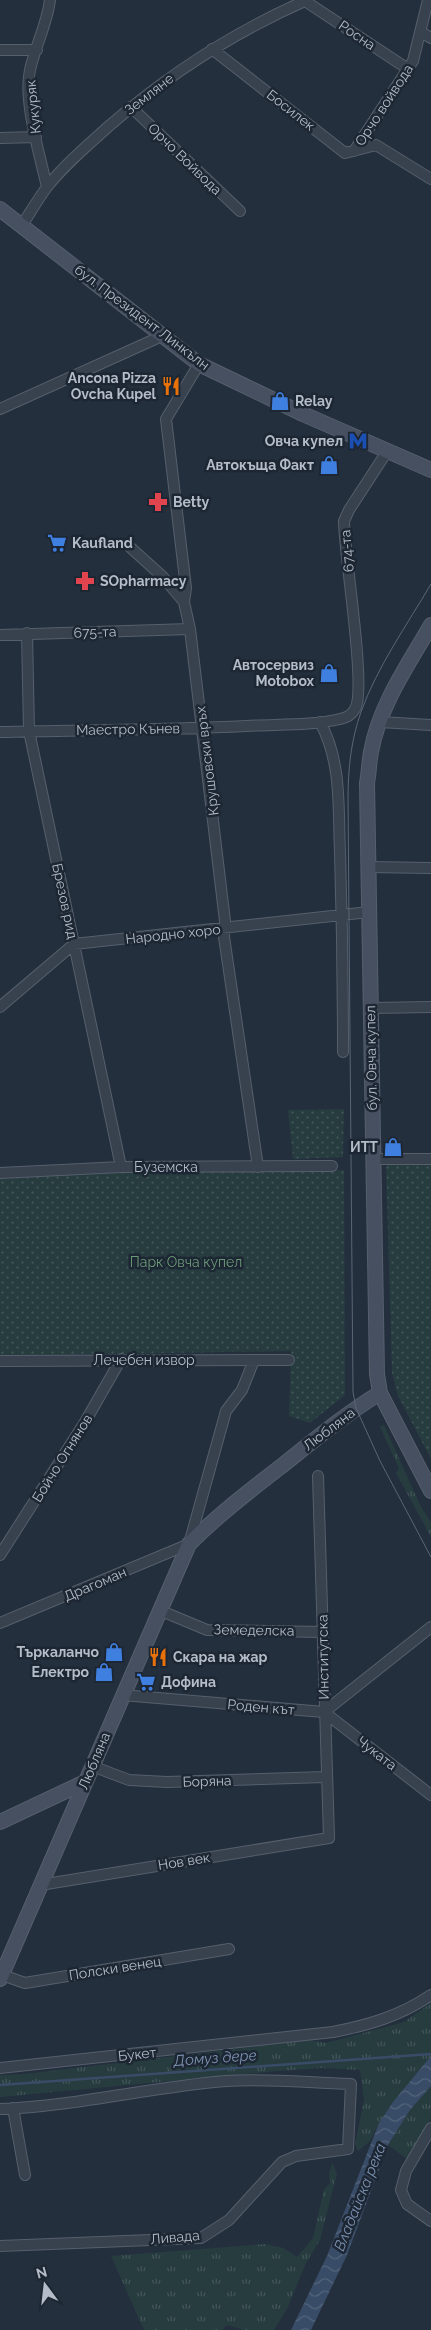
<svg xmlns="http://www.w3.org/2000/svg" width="431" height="2330" font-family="Raleway,sans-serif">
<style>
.grass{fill:url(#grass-tufts)}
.park{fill:url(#park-dots)}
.water{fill:url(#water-waves)}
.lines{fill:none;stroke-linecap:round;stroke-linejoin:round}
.stream{stroke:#394c67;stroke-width:2.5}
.street-casing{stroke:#565f6c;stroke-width:12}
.secondary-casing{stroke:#565f6c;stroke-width:16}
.street{stroke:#38414e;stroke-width:10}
.secondary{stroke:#465061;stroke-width:14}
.tram{stroke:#5a6575;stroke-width:1}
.labels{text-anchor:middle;stroke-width:5;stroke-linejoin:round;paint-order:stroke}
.street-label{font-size:14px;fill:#b4bcc9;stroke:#1d2633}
.poi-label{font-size:14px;font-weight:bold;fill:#b4bcc9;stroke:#1d2633;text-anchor:end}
.park-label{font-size:14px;fill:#6b9a76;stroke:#1d2633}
.water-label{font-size:15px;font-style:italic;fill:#7c92b1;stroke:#1d2633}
</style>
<defs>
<pattern id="grass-tufts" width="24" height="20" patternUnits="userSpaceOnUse" patternTransform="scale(1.25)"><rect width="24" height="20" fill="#263c3f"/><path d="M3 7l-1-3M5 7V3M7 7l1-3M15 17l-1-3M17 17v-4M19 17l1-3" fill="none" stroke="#435659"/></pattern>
<pattern id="park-dots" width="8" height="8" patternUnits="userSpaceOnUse" patternTransform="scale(1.25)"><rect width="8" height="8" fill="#263c3f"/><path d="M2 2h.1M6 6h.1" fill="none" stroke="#435659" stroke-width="1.8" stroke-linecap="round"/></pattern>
<pattern id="water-waves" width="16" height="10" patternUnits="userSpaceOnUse" patternTransform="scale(1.25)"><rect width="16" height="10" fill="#394c67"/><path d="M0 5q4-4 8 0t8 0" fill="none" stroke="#53647b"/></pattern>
</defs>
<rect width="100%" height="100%" fill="#242f3e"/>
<!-- grass -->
<path class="grass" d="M384,1425L421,1507L431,1522V1537L396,1473L399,1468L380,1427Z
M431,2003V2056L379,2123L370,2141L358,2151L355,2144L364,2100L360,2070L322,2068L277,2071L0,2097V2075L24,2074L310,2040L326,2043L404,2022Z
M431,2086V2118L407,2159L388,2145L410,2110Z
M332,2163L337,2173L320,2240L306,2263L287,2309L274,2330H244L227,2325L222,2330H144L111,2256L265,2244L283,2248L297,2257L313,2238L324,2189L330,2184L329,2174Z"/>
<!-- park -->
<path class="park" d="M344,1109L343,1157L293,1159L288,1110Z
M386,1162L431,1163V1459L398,1396L392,1373Z
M344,1170L345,1395L310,1423L289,1416L291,1351L0,1356V1179L123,1172Z"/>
<!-- water -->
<path class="water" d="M431,2056V2086L410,2110L388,2145L347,2255L311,2330H291L327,2256L379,2123L393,2102Z"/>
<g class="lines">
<!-- stream -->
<path class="stream" d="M0,2085L431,2054"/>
<!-- street casing -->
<g class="street-casing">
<path id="street" d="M305,1L408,69
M421,32L431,38
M212,49L345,153L376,145L431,179
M0,50H37
M131,107L240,211
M0,138L36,137
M354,151L413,61L428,0
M47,187C40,156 23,100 30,70C35,46 47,25 50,0
M22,225C30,213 38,199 47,187C65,164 88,145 109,126C169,74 234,32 307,0
M199,364L166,419L186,588L184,602L190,629L225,921L224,937L258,1167
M0,409L162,336
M131,548L163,577L184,602
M27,633L29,731L121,1167
M0,635L190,629
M320,722C342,762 338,808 340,852C342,919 343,985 343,1052
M380,722L431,725
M0,732C82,730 164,730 246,726C276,724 310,726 340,719C346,718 352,714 355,709C367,689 344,554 344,521L349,510L388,450
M368,867L431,868
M0,1007L74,944L369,912
M371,1008L431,1007
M372,1159H431
M0,1173L121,1167L332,1166
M0,1361L289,1360
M0,1555L85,1422L121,1359
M159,1610L207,1630L323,1632
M0,1623L189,1544L226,1411L242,1390L254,1360
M122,1695L324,1712L431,1627
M324,1712L431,1795
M92,1766L129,1780L167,1782L325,1777
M40,1885L329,1838L318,1476
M2,1975L25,1983L229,1949
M0,2068L333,2032C369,2025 400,2016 431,1995
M13,2108L25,2175
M0,2109C76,2106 151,2087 226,2081C268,2078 309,2083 351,2084L348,2149L296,2156L282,2162L229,2220L201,2238L0,2246
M431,2128L406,2171L401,2190L407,2204L431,2221"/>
</g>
<!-- secondary casing -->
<g class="secondary-casing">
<path id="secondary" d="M0,209L199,364L303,414L431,470
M431,625C408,665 379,706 371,752C369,762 369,773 367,783L377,1374L380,1393L431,1491
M0,1822L85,1782
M0,1979L189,1544C217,1516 248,1492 279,1468C312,1442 344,1415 380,1393"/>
</g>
<!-- street -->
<use href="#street" class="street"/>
<!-- secondary -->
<use href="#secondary" class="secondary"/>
<!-- tram -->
<path class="tram" d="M431,584C407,625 377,667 361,712C351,740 348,769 348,799L353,1392L356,1408L380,1461L431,1557"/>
</g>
<!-- icons -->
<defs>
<g id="restaurant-bare" transform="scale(1.5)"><path d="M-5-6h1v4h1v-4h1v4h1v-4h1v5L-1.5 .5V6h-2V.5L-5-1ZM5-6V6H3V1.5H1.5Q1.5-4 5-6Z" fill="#e8710a" stroke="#1d2633" stroke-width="2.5" paint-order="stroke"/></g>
<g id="shop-bare" transform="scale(1.5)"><path d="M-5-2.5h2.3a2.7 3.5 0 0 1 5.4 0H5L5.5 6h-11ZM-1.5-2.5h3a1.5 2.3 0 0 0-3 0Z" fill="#3f7fe0" stroke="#1d2633" stroke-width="2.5" paint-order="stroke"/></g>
<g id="metro-bare" transform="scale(1.5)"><path d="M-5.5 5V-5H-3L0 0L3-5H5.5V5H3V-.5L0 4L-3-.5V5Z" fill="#1a4fb4" stroke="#1d2633" stroke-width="2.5" paint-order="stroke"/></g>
<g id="pharmacy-bare" transform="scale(1.5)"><path d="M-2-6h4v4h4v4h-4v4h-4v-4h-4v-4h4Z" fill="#e0444e" stroke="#1d2633" stroke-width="2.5" paint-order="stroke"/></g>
<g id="supermarket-bare" transform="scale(1.5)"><path d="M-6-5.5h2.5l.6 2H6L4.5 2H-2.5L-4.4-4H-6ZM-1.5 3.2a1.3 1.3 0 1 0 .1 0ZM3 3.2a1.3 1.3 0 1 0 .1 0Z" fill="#3f7fe0" stroke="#1d2633" stroke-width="2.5" paint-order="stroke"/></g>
</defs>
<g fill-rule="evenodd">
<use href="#restaurant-bare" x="171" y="386"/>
<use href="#shop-bare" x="280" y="401"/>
<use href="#metro-bare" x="358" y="441"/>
<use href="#shop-bare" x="329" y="465"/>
<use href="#pharmacy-bare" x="158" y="502"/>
<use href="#supermarket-bare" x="57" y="543"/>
<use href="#pharmacy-bare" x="85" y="581"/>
<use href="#shop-bare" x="329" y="673"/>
<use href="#shop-bare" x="393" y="1147"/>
<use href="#shop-bare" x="114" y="1652"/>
<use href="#restaurant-bare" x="158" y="1657"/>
<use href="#shop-bare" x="104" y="1672"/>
<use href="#supermarket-bare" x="146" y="1682"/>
</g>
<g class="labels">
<!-- street labels -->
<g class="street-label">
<text transform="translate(357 35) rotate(34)" y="5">Росна</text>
<text transform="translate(149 94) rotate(-38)" y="5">Земляне</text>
<text transform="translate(384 105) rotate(-57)" y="5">Орчо войвода</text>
<text transform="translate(33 107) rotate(-96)" y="5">Кукуряк</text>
<text transform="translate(291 110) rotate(38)" y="5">Босилек</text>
<text transform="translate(185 159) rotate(44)" y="5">Орчо Войвода</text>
<text transform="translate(142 317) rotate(37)" y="5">бул. Президент Линкълн</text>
<text transform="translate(347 551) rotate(-95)" y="5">674-та</text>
<text transform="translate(95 632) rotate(-2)" y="5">675-та</text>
<text transform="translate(128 729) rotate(-1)" y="5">Маестро Кънев</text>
<text transform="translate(207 761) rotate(-97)" y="5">Крушовски връх</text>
<text transform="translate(65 901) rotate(78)" y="5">Брезов рид</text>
<text transform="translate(173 934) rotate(-6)" y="5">Народно хоро</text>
<text transform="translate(371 1058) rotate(-91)" y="5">бул. Овча купел</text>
<text x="166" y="1172">Буземска</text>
<text x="144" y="1365">Лечебен извор</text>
<text transform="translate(329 1429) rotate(-37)" y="5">Любляна</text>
<text transform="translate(62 1458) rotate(-58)" y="5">Бойчо Огнянов</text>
<text transform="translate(95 1584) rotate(-23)" y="5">Драгоман</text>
<text transform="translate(254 1630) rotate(1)" y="5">Земеделска</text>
<text transform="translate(323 1657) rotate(-91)" y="5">Институтска</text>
<text transform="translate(261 1707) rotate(5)" y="5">Роден кът</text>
<text transform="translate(377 1753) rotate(38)" y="5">Чуката</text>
<text transform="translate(94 1761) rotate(-67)" y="5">Любляна</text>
<text transform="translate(207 1781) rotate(-2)" y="5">Боряна</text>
<text transform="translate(184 1861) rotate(-9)" y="5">Нов век</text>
<text transform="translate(115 1968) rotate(-9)" y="5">Полски венец</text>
<text transform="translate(137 2054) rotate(-6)" y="5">Букет</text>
<text transform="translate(175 2237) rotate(-5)" y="5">Ливада</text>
</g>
<!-- poi labels -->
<g class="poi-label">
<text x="156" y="383">Ancona Pizza<tspan x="156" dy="16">Ovcha Kupel</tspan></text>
<text x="295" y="406" text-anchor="start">Relay</text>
<text x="343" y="446">Овча купел</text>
<text x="314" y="470">Автокъща Факт</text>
<text x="173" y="507" text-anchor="start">Betty</text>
<text x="72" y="548" text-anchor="start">Kaufland</text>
<text x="100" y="586" text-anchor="start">SOpharmacy</text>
<text x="314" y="670">Автосервиз<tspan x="314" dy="16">Motobox</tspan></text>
<text x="378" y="1152">ИТТ</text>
<text x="99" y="1657">Търкаланчо</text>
<text x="173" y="1662" text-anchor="start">Скара на жар</text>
<text x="89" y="1677">Електро</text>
<text x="161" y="1687" text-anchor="start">Дофина</text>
</g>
<!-- park labels -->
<g class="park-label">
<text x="186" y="1267">Парк Овча купел</text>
</g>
<!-- water labels -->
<g class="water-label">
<text transform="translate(215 2058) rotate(-4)" y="5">Домуз дере</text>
<text transform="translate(360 2197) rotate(-68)" y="5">Владайска река</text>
</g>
</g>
<!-- north arrow -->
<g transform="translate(45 2285) rotate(345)" stroke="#1d2633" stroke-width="4" paint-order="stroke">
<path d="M0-4L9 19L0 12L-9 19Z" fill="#b4bcc9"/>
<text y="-8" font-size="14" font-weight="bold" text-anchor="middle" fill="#b4bcc9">N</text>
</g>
</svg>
